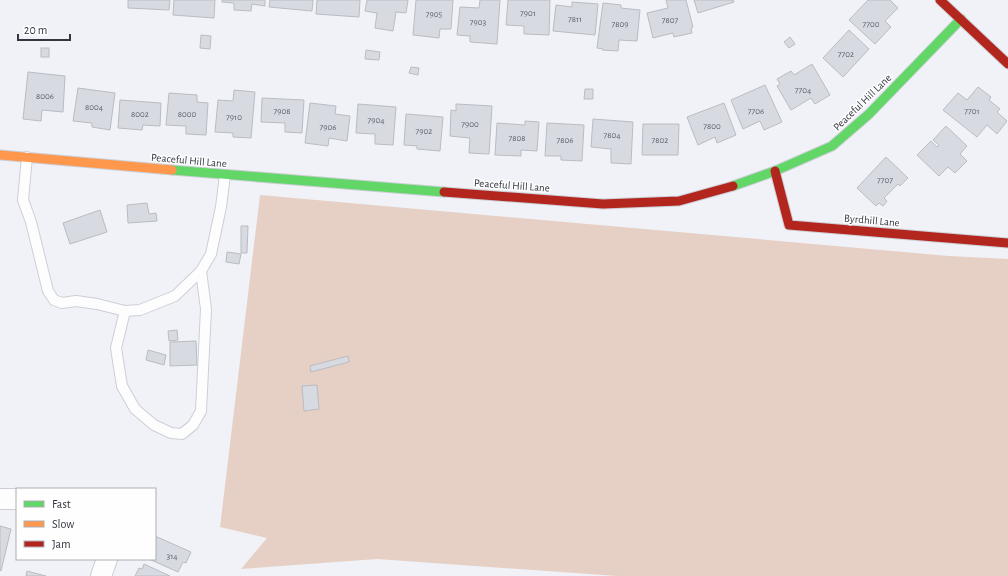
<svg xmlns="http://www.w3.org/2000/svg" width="1008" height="576" viewBox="0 0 1008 576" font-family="'Alegreya Sans',sans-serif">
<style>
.forest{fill:#e6d0c5}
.building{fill:#d8dae2;stroke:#babcc4}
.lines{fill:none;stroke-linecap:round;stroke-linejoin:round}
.lane-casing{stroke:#cdcfd7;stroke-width:12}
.street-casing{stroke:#cdcfd7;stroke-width:22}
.fast-casing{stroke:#cdcfd7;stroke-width:11}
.slow-casing{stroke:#cdcfd7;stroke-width:11}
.jam-casing{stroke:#cdcfd7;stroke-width:11}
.lane{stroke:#fdfdfe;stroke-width:10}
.street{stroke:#fdfdfe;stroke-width:20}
.fast{stroke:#63d668;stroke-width:9}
.slow{stroke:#ff974d;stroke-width:9}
.jam{stroke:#b3261e;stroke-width:9}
.labels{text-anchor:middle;stroke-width:3;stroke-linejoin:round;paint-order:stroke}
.number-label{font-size:9px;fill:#5c5f69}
.street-label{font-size:11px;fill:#333641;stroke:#fefefe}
</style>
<rect width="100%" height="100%" fill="#f0f2f8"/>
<!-- forest -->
<path class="forest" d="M260 195 949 256 1008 259V576H617L377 559 241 569 267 538 220 527Z"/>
<!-- building -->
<g class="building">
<path d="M128 0H170L169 10 128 8Z"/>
<path d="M174 0H215L214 18 173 15Z"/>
<path d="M222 0H265V6L252 4 251 11 234 10V3L222 2Z"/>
<path d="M270 0H313L312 11 269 7Z"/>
<path d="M317 0H360L359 17 316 14Z"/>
<path d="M367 0H408L406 13 396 12 393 31 375 28 377 13 365 11Z"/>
<path d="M416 0H453L451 29H440L439 38 413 35Z"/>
<path d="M480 0H500L497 44 470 42V36L457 35 460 7 479 8Z"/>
<path d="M508 0H550L549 35 524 34V26L506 25Z"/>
<path d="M666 0H686L693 27 691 28 692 33 674 37 673 33 653 38 647 13 668 8Z"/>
<path d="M694 0H733L734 2 698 13Z"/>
<path d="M868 0H890L898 8 885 21 891 27 875 44 849 20Z"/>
<path d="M572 2 598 4 595 35 553 31 556 5 572 7Z"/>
<path d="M603 3 621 5V8L640 10 637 41 619 40 618 51 602 50 603 49 597 48Z"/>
<path d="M849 30 869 49 843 77 823 58Z"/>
<path d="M201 35 211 36 210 49 200 48Z"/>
<path d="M790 37 795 44 789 48 784 42Z"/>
<rect x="41" y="48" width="8" height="9"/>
<path d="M366 50 380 52 379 60 365 59Z"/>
<path d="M812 64 830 95 815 104 811 98 791 110 777 86 780 84 777 79 791 71 794 75Z"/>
<path d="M411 67 419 68 418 75 409 73Z"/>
<path d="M28 72 65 76 63 112 42 110 41 121 23 119Z"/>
<path d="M765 85 782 122 764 130 760 121 743 129 731 100Z"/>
<path d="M978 87 991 97 989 100 1000 109 997 112 1007 121 997 134 987 125 977 137 943 110 958 93 967 100Z"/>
<path d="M78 88 115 93 110 130 92 127V123L73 121Z"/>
<path d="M585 89H593V99H584Z"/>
<path d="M234 90 255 92 251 138 233 137V133L215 132 218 100 233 101Z"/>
<path d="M169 93 197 95V102L208 103 206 135 186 134V126L166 125Z"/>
<path d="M262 98 304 100 302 133 285 132V123L261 122Z"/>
<path d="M120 100 161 103 160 126 143 125 142 130 118 128Z"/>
<path d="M310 103 336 106 335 114 350 116 347 141 329 138 328 146 305 143Z"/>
<path d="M724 103 736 135 717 143 715 137 698 145 687 117Z"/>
<path d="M358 104 396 107 393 145 375 144V134L356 133Z"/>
<path d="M456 104 492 106 489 154 469 153 470 138 450 136 451 110 456 111Z"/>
<path d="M406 114 443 117 440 151 417 149V146L404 145Z"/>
<path d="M593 119 633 122 631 164 611 163V149L591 147Z"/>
<path d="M525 121 539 122 537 151 521 150V156L495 155 497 123 525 125Z"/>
<path d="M547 123 584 125 582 161 561 160V156H545Z"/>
<path d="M643 124H679L678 155H642Z"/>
<path d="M946 126 967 146 960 154 967 161 955 173 948 167 939 176 917 155 931 141 937 147 939 145 933 140Z"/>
<path d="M886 157 908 178 900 186 898 184 884 198 887 201 883 206 879 203 876 206 857 188Z"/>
<path d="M147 203 149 214 156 213 157 221 128 223 127 205Z"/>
<path d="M100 210 107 232 70 244 63 223Z"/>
<path d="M241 226H248L247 253H241Z"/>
<path d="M227 252 241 254 239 264 226 262Z"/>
<path d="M177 330 178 340 169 341 168 331Z"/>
<path d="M196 341 197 365 170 366V342Z"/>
<path d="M148 350 166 355 164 365 146 360Z"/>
<path d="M348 356 349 362 311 372 310 366Z"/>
<path d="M317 385 319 409 304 411 302 386Z"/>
<path d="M0 526 11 529 1 571 0 570Z"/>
<path d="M155 536 191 552 186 563 183 562 178 572 149 559H155Z"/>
<path d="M144 564 170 576H135L139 568 142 569Z"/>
<path d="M27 571 46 576H26Z"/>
</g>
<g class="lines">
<!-- lane casing -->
<g class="lane-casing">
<g id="lane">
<path d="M27 157 23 200 31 222 48 291 54 300 62 303 76 301 97 304 125 311 140 310 175 296 201 271 211 254 221 207 225 175"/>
<path d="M125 311 116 348 122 386 135 409 154 425 171 433 182 434 193 425 201 411 206 309 201 271"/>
</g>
</g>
<!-- street casing -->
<g class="street-casing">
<g id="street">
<path d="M0 499H17"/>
<path d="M101 576 107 559"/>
</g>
</g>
<!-- fast casing -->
<g class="fast-casing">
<g id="fast">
<path d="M172 170 444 192"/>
<path d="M733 186 775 171 832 146 869 114 961 19"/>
</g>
</g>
<!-- slow casing -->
<g class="slow-casing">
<path id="slow" d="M0 155 172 170"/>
</g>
<!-- jam casing -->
<g class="jam-casing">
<g id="jam">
<path d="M940 0 1008 64"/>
<path d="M775 171 789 225 1008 243"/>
<path d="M444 192 603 204 679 201 733 186"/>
</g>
</g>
<!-- lane -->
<use href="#lane" class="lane"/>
<!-- street -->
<use href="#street" class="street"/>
<!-- fast -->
<use href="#fast" class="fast"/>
<!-- slow -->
<use href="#slow" class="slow"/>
<!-- jam -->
<use href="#jam" class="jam"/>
</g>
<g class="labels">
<!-- number labels -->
<g class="number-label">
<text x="528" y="16">7901</text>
<text x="434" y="17">7905</text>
<text x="575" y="22">7811</text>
<text x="670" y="23">7807</text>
<text x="478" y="25">7903</text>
<text x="620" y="27">7809</text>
<text x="871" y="27">7700</text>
<text x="846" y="57">7702</text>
<text x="803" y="93">7704</text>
<text x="45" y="99">8006</text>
<text x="94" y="110">8004</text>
<text x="282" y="114">7908</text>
<text x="756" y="114">7706</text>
<text x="972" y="114">7701</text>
<text x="140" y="117">8002</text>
<text x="187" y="117">8000</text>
<text x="234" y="120">7910</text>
<text x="376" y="123">7904</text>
<text x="470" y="127">7900</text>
<text x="712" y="129">7800</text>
<text x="328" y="130">7906</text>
<text x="424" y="134">7902</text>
<text x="612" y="138">7804</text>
<text x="517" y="141">7808</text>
<text x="565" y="143">7806</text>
<text x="660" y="143">7802</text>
<text x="885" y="183">7707</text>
<text x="172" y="559">314</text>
</g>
<!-- street labels -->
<g class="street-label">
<text transform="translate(862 102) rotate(-44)" y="4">Peaceful Hill Lane</text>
<text transform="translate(189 160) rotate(5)" y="4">Peaceful Hill Lane</text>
<text transform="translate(512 185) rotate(4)" y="4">Peaceful Hill Lane</text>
<text transform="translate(872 220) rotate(5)" y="4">Byrdhill Lane</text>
</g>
</g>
<!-- legend -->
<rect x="16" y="488" width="140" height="72" fill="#fefefe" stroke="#adaeb2"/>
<rect x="24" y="501" width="20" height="6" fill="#63d668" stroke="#adaeb2"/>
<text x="52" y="508" font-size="12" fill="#333641">Fast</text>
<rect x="24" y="521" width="20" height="6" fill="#ff974d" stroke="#adaeb2"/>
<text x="52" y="528" font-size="12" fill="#333641">Slow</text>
<rect x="24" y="541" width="20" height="6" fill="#b3261e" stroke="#adaeb2"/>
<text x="52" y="548" font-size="12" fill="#333641">Jam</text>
<!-- scale -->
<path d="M18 34v6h52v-6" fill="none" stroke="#333641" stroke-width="2"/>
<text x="24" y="34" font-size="12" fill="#333641" stroke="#fefefe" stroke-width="3" paint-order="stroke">20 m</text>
</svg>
